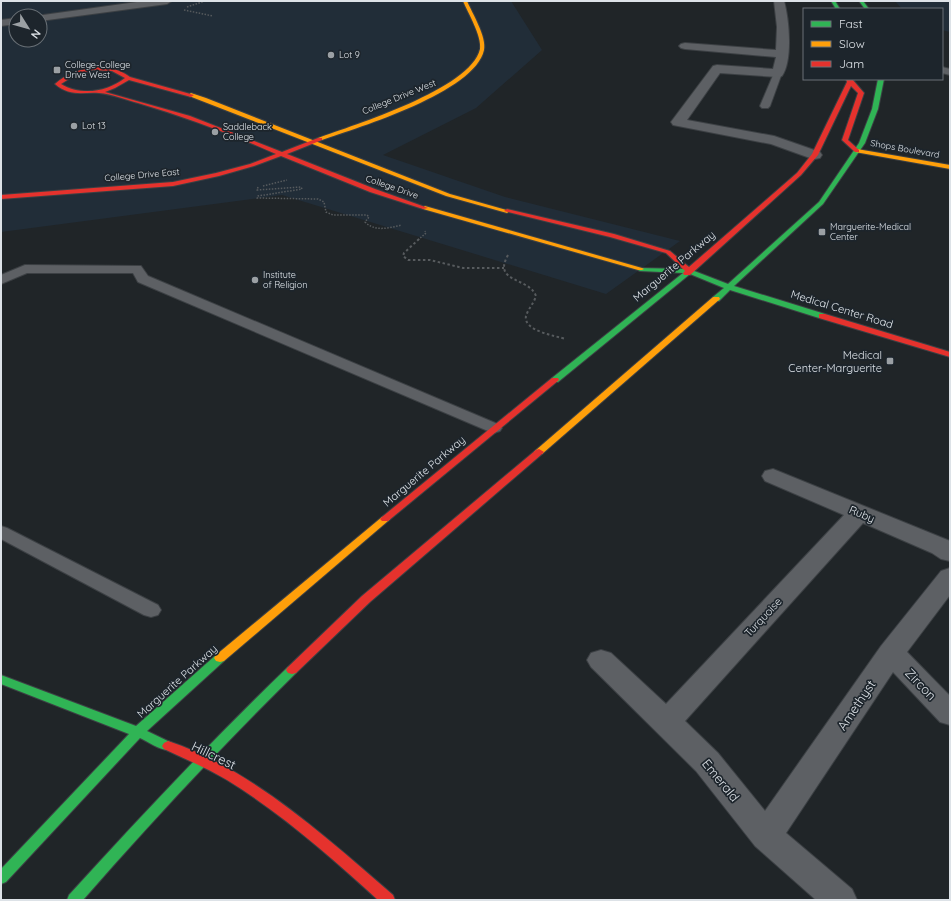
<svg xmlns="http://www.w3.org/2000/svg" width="951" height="901" viewBox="0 0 951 901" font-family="Quicksand,sans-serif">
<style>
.built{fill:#212d38;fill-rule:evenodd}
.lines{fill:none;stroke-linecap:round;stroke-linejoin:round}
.lane-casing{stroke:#3c4044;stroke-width:2}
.street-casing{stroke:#3c4044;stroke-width:2}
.fast-casing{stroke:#3c4044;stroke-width:2}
.slow-casing{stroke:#3c4044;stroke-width:2}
.jam-casing{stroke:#3c4044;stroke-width:2}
.path-far1{stroke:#575b5e;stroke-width:1.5;stroke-dasharray:1.5 1.5;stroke-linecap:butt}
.path{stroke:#575b5e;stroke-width:2;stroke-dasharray:2.5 2.5;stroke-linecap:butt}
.lane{fill:#5d6064;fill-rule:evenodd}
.street{fill:#5d6064;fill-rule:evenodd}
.fast{fill:#30b455;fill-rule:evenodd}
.slow{fill:#ff9f0a;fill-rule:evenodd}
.jam{fill:#e5322d;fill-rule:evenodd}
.poi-dot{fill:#9ba0a4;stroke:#1d252c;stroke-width:1.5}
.labels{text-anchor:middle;stroke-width:3.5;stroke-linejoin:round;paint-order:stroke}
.far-poi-label{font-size:9px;fill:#dde2e7;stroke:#1d252c;text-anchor:start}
.far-street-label{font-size:9px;fill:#dde2e7;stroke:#1d252c}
.street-label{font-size:11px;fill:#dde2e7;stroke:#1d252c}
.poi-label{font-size:11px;fill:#dde2e7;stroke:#1d252c;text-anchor:end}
.near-street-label{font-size:13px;fill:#dde2e7;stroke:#1d252c}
</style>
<rect width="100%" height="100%" fill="#202528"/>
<!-- built -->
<g class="built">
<path d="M1 1H511L542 50 476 108 383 155 505 197 680 241 606 294 282 195 1 232ZM16 16H40V40H16Z"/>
<path d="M895 1H950V32L942 30V9H902Z"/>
</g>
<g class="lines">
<!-- lane casing -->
<g class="lane-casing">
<g id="lane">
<path d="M942 67 950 69V75L942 73Z"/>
<path d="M778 70 782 73 770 106 768 108H762L760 106 774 73Z"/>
<path d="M25 265 141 266 148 276 500 425 502 428 500 431 494 433 488 431 138 282 133 273H27L1 284V275Z"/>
<path d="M1 526 7 528 158 605 161 610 158 615 151 617 144 615 1 539Z"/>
</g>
</g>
<!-- street casing -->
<g class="street-casing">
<g id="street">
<path d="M144 1H172L167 4 40 21V16H36Z"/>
<path d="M774 1H784C789 19 793 60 782 76L778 77 720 73 687 120 774 136 820 152 822 155 820 158 815 159 810 158 771 144 678 126 673 125 671 122 713 66 717 65 773 69 776 57 685 49 681 48 679 46 681 44 685 43 776 50 777 27Z"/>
<path d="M16 18V24L1 26V20Z"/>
<path d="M773 469 950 541V561L941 559 932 553 863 523 685 721 718 753 765 811 881 646 941 571 950 568V595L907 652 950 696V725L940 722 893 672 786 833 852 889 857 900H816L755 846 696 771 591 667 587 660 591 653 601 650 611 653 666 704 844 515 765 481 762 476 765 471Z"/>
</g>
</g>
<!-- fast casing -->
<g class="fast-casing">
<g id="fast">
<path d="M831 1H835L840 9H836Z"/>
<path d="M859 1H863L869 9H865Z"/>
<path d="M878 79H884L878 109 865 143 823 204 734 286 825 314V318H819L730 290 719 301H713V297L724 288 690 274 558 382H552L551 380 552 378 683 273 640 271 638 270V268L689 269 728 284 819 202 859 143 872 109Z"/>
<path d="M220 654 224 655 226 658 224 661 147 731 172 743 174 746 172 749C163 753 149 742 140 738L6 882 1 884V869L129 734 1 684V675L136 726 216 655Z"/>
<path d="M292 666 296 667 298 670 296 673C222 746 151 822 83 900H67L69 895C140 817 212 740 288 667Z"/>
</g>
</g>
<!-- slow casing -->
<g class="slow-casing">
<g id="slow">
<path d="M463 1H467C472 13 487 37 484 50 475 92 360 127 322 140H318V138C354 125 471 89 480 49 482 36 468 13 463 1Z"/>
<path d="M191 93 206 98 450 194 510 211 507 213 446 196 189 96 188 95Z"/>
<path d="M857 149 950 165V169L855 152V150Z"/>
<path d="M425 206 642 268 644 269 642 270H638L423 209 422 208Z"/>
<path d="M713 297H719L720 299 542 454H536L534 452 536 450Z"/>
<path d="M385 516 388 517 390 519 388 521 224 661 220 662 216 661 214 658 216 655 382 517Z"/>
</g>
</g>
<!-- jam casing -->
<g class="jam-casing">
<g id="jam">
<path d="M93 67C107 67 118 68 130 77L194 95 191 97 129 80 115 88 105 92 190 116 282 152 318 138H322V140L287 154 375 189 428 208 423 209 370 192 281 156 254 166 219 176 173 186 1 199V195L173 182 216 173 250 164 276 154C231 134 185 117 138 103 126 100 112 94 99 93 82 92 70 97 55 84 66 74 79 70 93 67ZM93 70 112 71 125 78C107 92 81 96 61 84L75 75Z"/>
<path d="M846 79H852L864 93 848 140 859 150V152H855L842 140 858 93 851 86 818 155 801 175 690 275H684L683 273 685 271 666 253 610 237 504 211 507 209 614 234 670 251 689 267 797 173 812 154 847 82Z"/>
<path d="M819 314H825L950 352V357L819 318Z"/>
<path d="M552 378H558L559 380 388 521H382L380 519 382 517Z"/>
<path d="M539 449 544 452 542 454 370 602 296 673 292 674 288 673 286 670 288 667 362 596 536 450Z"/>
<path d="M168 741C252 769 327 838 393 895L395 900H378C331 857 282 814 227 780 207 768 185 759 164 749L162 746 164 743Z"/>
</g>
</g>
<!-- path-far1 -->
<g class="path-far1">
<path d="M187 7 205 1"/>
<path d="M184 10 213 16"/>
<path d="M263 186 287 180"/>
<path d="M258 187 257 190 301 187 302 189 258 196 257 198 318 199 324 202 326 212 333 215H367L369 217 365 222C375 232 389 228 402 225"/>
<path d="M418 240 426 233 425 231"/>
</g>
<!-- path -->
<g class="path">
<path d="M419 239 404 253 403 256 408 260H430L463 268H504"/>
<path d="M508 255C492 283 529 277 536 296 534 303 528 309 526 316 523 331 556 336 566 339"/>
</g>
<!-- lane -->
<use href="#lane" class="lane"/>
<!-- street -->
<use href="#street" class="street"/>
<!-- fast -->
<use href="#fast" class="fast"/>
<!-- slow -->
<use href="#slow" class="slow"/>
<!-- jam -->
<use href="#jam" class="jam"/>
</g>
<!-- markers -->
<g class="poi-dot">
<circle cx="331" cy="55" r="4"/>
<rect x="53" y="66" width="8" height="8" rx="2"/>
<circle cx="74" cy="126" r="4"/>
<circle cx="215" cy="132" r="4"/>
<rect x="818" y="228" width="8" height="8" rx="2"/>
<circle cx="255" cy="280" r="4"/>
<rect x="886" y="357" width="8" height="8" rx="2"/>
</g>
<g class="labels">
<!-- far-poi labels -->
<g class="far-poi-label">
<text x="339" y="58">Lot 9</text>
<text x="65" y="68">College-College<tspan x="65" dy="10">Drive West</tspan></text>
<text x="82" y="129">Lot 13</text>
<text x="223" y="130">Saddleback<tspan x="223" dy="10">College</tspan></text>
<text x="830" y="230">Marguerite-Medical<tspan x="830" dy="10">Center</tspan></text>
<text x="263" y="278">Institute<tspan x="263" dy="10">of Religion</tspan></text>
</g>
<!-- far-street labels -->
<g class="far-street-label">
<text transform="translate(399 97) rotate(-22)" y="3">College Drive West</text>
<text transform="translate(905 149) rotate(10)" y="3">Shops Boulevard</text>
<text transform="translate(142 175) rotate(-5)" y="3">College Drive East</text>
<text transform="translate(392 187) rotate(19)" y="3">College Drive</text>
</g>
<!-- street labels -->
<g class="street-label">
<text transform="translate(674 266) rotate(-40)" y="4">Marguerite Parkway</text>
<text transform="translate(842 309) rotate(17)" y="4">Medical Center Road</text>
<text transform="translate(424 471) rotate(-40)" y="4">Marguerite Parkway</text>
<text transform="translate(862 514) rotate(23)" y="4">Ruby</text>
<text transform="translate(763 617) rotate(-47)" y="4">Turquoise</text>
<text transform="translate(177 681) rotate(-42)" y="4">Marguerite Parkway</text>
</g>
<!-- poi labels -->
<g class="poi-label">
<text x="882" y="359">Medical<tspan x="882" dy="13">Center-Marguerite</tspan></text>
</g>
<!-- near-street labels -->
<g class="near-street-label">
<text transform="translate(921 684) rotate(46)" y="5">Zircon</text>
<text transform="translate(856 705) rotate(-56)" y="5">Amethyst</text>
<text transform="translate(214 755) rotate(26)" y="5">Hillcrest</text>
<text transform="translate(721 780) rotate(51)" y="5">Emerald</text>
</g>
</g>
<!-- border -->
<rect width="951" height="901" fill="none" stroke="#dde2e7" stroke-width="4"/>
<!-- legend -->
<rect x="803" y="8" width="140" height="72" fill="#1d252c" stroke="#6a7177"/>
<rect x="811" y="21" width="20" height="6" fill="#30b455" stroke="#6a7177"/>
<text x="839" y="28" font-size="12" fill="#dde2e7">Fast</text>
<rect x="811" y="41" width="20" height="6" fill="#ff9f0a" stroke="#6a7177"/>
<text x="839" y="48" font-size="12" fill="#dde2e7">Slow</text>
<rect x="811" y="61" width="20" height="6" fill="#e5322d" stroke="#6a7177"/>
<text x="839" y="68" font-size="12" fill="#dde2e7">Jam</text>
<!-- north arrow -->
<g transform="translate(28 28) rotate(127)"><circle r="19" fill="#1d252c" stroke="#6a7177"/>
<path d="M0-3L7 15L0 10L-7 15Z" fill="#9ba0a4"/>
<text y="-6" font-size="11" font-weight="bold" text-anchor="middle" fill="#dde2e7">N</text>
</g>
</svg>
